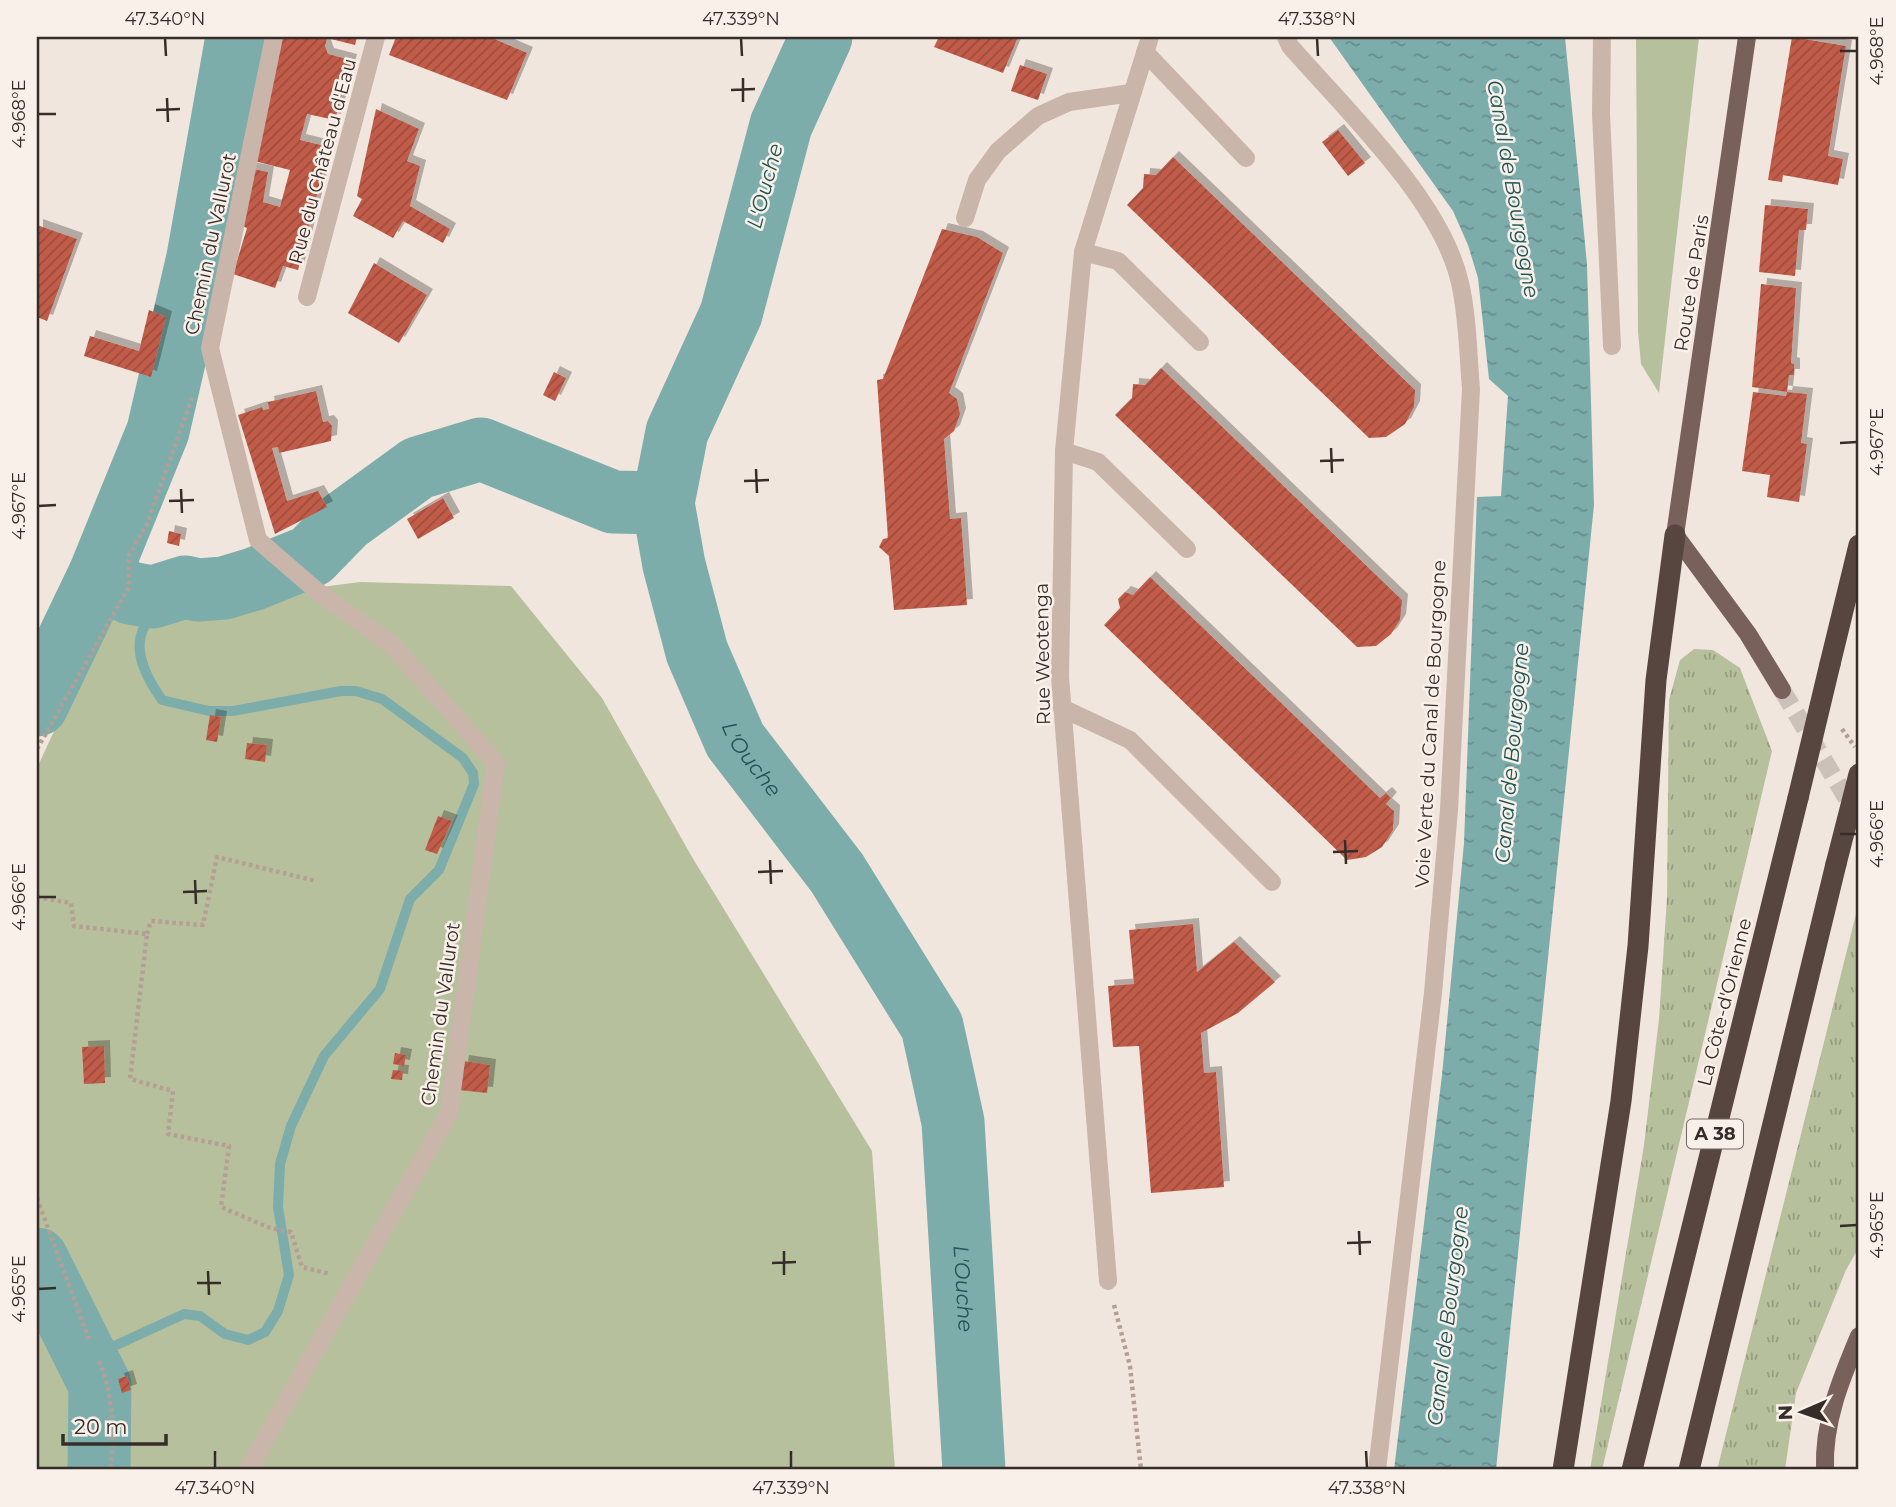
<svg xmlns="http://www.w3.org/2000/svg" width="1896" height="1507" viewBox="0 0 1896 1507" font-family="Montserrat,sans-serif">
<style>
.grass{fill:url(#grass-tufts)}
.garden{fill:#b7c09d}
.water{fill:url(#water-ripples)}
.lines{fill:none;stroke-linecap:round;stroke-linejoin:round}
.stream{stroke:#7dadab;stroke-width:10}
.river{stroke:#7dadab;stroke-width:63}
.building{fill:url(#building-hatch);filter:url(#shadow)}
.major-tunnel{stroke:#ccc1b9;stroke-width:18;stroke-dasharray:18 9;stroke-linecap:butt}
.path{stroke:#b59e93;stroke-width:4.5;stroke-dasharray:3.5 3.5;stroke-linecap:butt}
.minor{stroke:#c9b5a9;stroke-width:18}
.major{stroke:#78615a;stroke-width:18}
.highway{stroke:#574540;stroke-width:21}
.highway-bridge{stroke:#574540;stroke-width:21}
.ticks{fill:none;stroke:#362c29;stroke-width:2.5}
.labels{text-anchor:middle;stroke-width:5;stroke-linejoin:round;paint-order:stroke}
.shield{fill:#f9f0e9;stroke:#706763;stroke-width:2}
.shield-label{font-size:18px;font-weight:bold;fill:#362c29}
.street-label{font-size:19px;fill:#362c29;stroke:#f9f0e9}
.water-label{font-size:21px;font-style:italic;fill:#205655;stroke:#f9f0e9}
.neatline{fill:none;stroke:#362c29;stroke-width:2.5}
.ticks-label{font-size:18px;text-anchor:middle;fill:#362c29}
</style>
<defs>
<pattern id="grass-tufts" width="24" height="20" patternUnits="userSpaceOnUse" patternTransform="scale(1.75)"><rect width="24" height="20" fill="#b7c09d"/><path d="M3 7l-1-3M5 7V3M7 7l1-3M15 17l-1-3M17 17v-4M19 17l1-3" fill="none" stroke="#969c80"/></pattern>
<pattern id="water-ripples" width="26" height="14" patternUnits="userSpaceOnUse" patternTransform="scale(1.75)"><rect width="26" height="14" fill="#7dadab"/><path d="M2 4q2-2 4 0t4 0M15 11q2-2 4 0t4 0" fill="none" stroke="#678d8b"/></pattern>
<pattern id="building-hatch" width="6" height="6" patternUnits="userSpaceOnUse" patternTransform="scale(1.75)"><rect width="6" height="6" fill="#c15c4a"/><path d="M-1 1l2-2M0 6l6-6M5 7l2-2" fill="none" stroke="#9e4c3e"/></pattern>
<filter id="shadow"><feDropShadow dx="6" dy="-6" stdDeviation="0" flood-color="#0004"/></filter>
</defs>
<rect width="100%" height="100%" fill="#f1e6dd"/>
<!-- grass -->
<g class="grass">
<path d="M1694 649 1713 650 1740 668 1772 751 1602 1470H1590L1644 1145 1659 1019 1667 897 1669 700 1680 660Z"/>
<path d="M1859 902V1247L1846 1270 1796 1393 1785 1470H1717Z"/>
</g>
<!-- garden -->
<g class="garden">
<path d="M1636 37H1699L1659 393 1641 364 1638 332Z"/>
<path d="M360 582 511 586 602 698 692 857 872 1151 895 1470H37V768L110 610 189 604Z"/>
</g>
<!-- water -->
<path class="water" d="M1329 37H1565L1587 264 1594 505 1496 1470H1394L1442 1075 1464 843 1477 497 1501 496 1508 396 1489 379 1478 278 1468 245 1453 211Z"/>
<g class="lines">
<!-- stream -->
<path class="stream" d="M88 1358 184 1314 200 1316 225 1334 248 1340 265 1332 278 1311 289 1275 278 1207 280 1164 291 1126 324 1056 380 989 410 899 439 870 474 784 473 773 463 758 382 699 356 691H341L233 711H209L162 700C126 649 133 621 185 587"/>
<!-- river -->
<g class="river">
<path id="s1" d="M821 37 781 125 731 314 677 432 663 503 674 565 697 652 735 740 837 873 932 1026 953 1122 974 1470"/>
<path d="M99 576 130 593 153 597 185 587 198 590 224 588 254 579 311 556 345 521 418 468 481 449 613 502 663 503"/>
<path d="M37 705 99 576 158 431 198 257 237 37"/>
<path d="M37 1259 100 1385 99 1470"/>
</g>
</g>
<!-- building -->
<g class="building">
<path d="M278 37H357L355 45 327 38 325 46 328 54 351 60 335 120 307 114 300 140 329 147 298 270 283 266 275 288 233 274 247 228 236 223 248 168 268 172 263 202 280 207 290 170 250 160Z"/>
<path d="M396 37H490L527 53 507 100 389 55Z"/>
<path d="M939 37H1018L1003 73 934 47Z"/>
<path d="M1792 37 1846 46 1828 156 1843 159 1838 185 1783 175 1782 182 1768 180Z"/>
<path d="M1020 65 1047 74 1038 100 1011 91Z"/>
<path d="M376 109 419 129 407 161 420 166 410 206 450 229 443 243 403 221 393 238 353 216 362 199 357 196Z"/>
<path d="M1338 130 1365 163 1348 176 1322 142Z"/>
<path d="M1173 157 1415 390 1414 407 1405 424 1386 437 1369 438 1127 205 1143 188 1144 174 1156 175Z"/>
<path d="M1765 205 1808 209 1806 230H1799L1795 276 1759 272Z"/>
<path d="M37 225 77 239 47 321 37 317Z"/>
<path d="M942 229 977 237 1003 253 949 393 957 399 960 414 954 431 944 439 950 519 961 518 967 605 894 610 889 556 879 547 883 539 888 538 877 380 883 379Z"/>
<path d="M374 263 427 295 399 343 348 313Z"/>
<path d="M1761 284 1796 288 1791 363 1794 364V375H1789L1787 392 1752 387Z"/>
<path d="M149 310 166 317 151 377 84 356 90 336 139 351Z"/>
<path d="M1161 368 1402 600 1400 620 1391 634 1376 646 1357 647 1115 415 1132 398 1133 384 1145 385Z"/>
<path d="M554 372 566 378 555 401 543 395Z"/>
<path d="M316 391 323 422 328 421 332 426 331 441 279 453 278 447 272 448 287 501 318 491 327 507 275 534 238 415 262 407 263 410 269 409 268 402Z"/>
<path d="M1753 392 1786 396 1787 392 1807 394 1801 443 1807 444 1799 502 1767 497 1770 475 1742 471Z"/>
<path d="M443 498 454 518 418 539 407 519Z"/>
<path d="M169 531 181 534 179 546 167 543Z"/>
<path d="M1150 577 1380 798 1386 793 1391 798 1386 804 1394 811 1393 830 1382 847 1366 857 1347 860 1104 625 1120 608 1118 599 1125 592 1133 595Z"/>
<path d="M210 715 221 717 217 742 206 740Z"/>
<path d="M247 743 267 745 265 762 245 759Z"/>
<path d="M438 816 452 821 437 854 425 850Z"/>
<path d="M1193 924 1197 972 1234 942 1275 982 1238 1013 1201 1033 1204 1073 1216 1072 1224 1187 1151 1193 1139 1046 1113 1047 1108 986 1134 984 1129 930Z"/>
<path d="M104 1046 105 1083 84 1084 82 1047Z"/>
<path d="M395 1053 406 1055 404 1066 393 1064Z"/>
<path d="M463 1061 490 1065 487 1093 459 1090Z"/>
<path d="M393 1070 403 1071 402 1080 391 1079Z"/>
<path d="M127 1376 131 1390 122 1393 118 1379Z"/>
</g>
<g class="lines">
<!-- major-tunnel -->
<path class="major-tunnel" d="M1782 690 1859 819"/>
<!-- path -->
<g class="path">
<path d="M1842 729 1855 747"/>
<path d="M37 749 129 587V555L147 524 193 395"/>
<path d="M37 897 71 903 74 926 147 934 130 1079 173 1091 168 1134 229 1146 221 1207 270 1228 291 1232 302 1267 330 1274"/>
<path d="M147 934 151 921 203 925 217 857 316 881"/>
<path d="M37 1198 90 1342"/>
<path d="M1114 1305 1130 1366 1141 1470"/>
<path d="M99 1361C113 1392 115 1436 110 1470"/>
</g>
<!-- minor -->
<g class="minor">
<path d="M1286 37 1290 46C1346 110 1442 201 1460 283 1468 318 1468 354 1471 389L1449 810 1433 993 1377 1470"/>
<path d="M1602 37 1601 114 1612 346"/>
<path d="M1145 52 1246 158"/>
<path d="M965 218 977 180 998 151 1038 116 1069 102 1131 93"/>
<path d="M1083 252 1118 261 1200 342"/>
<path d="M307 297 376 37"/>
<path d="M1064 451 1098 462 1187 549"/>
<path d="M1062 708 1130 740 1272 882"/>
<path d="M1108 1281 1060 677 1064 451 1083 252 1150 37"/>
<path d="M248 1470 449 1113 496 763 392 645 317 591 258 540 210 348 274 37"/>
</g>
<!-- major -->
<g class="major">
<path d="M1747 37 1675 535 1748 634 1782 690"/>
<path d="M1825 1470C1823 1422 1841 1379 1859 1336"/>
</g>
<!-- highway -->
<g class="highway">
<path d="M1830 664 1859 545"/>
<path d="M1563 1470 1621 1101 1638 946 1656 680 1675 535"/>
<path d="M1632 1470 1798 798"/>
<path d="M1689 1470 1836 864"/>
</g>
<!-- highway-bridge -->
<g class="highway-bridge">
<path d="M1798 798 1830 664"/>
<path d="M1836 864 1859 774"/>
</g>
</g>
<!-- ticks -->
<path class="ticks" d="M165 38 166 56M741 38 742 56M1317 38 1318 56M1840 51H1857M743 78V102M731 90 755 89M167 98 168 122M156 110 180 109M38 114H56M1840 443 1857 442M1331 448 1332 473M1320 461 1344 460M756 469 757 493M744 481 769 480M181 489 182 513M169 501 194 500M38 506 56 505M1840 834H1857M1345 840 1346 864M1333 852 1358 851M770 860 771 884M758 872 783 871M195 880 196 904M183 892 207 891M38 897H56M1840 1226 1857 1225M1359 1231 1360 1255M1347 1243 1371 1242M784 1251V1275M772 1263 796 1262M208 1271 209 1295M197 1283H221M38 1289 56 1288M215 1451V1468M791 1451V1468M1366 1451 1367 1468"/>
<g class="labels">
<!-- shield labels -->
<rect class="shield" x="1687" y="1119.5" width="56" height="29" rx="5"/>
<g class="shield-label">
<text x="1715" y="1140">A 38</text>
</g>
<!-- street labels -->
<g class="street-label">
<text transform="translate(322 161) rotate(-75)" y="7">Rue du Château d'Eau</text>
<text transform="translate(210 244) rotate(-78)" y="7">Chemin du Vallurot</text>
<text transform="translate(1691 283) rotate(-81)" y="7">Route de Paris</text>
<text transform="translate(1042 654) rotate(-91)" y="7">Rue Weotenga</text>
<text transform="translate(1430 724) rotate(-87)" y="7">Voie Verte du Canal de Bourgogne</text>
<text transform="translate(1724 1002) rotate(-76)" y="7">La Côte-d'Orienne</text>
<text transform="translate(440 1014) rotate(-82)" y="7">Chemin du Vallurot</text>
</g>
<!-- water labels -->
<g class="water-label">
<text transform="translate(765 186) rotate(-75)" y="7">L'Ouche</text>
<text transform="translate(1513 189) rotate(80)" y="7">Canal de Bourgogne</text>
<text transform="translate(1512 753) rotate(-85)" y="7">Canal de Bourgogne</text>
<text dy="7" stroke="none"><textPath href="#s1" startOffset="768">L'Ouche</textPath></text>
<text dy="7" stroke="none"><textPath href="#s1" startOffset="1356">L'Ouche</textPath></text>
<text transform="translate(1448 1316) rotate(-83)" y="7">Canal de Bourgogne</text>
</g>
</g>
<!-- border -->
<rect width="1896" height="1507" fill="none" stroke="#f9f0e9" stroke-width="77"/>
<!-- north arrow -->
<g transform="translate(1802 1412) rotate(268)" stroke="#f9f0e9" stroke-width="5" paint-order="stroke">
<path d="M0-5L12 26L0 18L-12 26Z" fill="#362c29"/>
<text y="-10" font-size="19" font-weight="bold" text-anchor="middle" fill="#362c29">N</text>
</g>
<!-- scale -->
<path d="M63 1434v10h103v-10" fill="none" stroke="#362c29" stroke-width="3.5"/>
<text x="74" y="1434" font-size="21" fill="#362c29" stroke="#f9f0e9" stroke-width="5" paint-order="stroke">20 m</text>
<rect x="38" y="38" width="1819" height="1430" class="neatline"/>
<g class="ticks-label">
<text x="165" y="25">47.340°N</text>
<text x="741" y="25">47.339°N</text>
<text x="1317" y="25">47.338°N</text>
<text transform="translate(1877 51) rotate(-90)" y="6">4.968°E</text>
<text transform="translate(19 114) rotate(-90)" y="6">4.968°E</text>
<text transform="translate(1877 442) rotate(-90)" y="6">4.967°E</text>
<text transform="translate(19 506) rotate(-90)" y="6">4.967°E</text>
<text transform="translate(1877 834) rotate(-90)" y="6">4.966°E</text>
<text transform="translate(19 897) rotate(-90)" y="6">4.966°E</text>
<text transform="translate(1877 1225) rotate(-90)" y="6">4.965°E</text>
<text transform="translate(19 1289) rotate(-90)" y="6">4.965°E</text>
<text x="215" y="1494">47.340°N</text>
<text x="791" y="1494">47.339°N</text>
<text x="1367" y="1494">47.338°N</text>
</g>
</svg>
